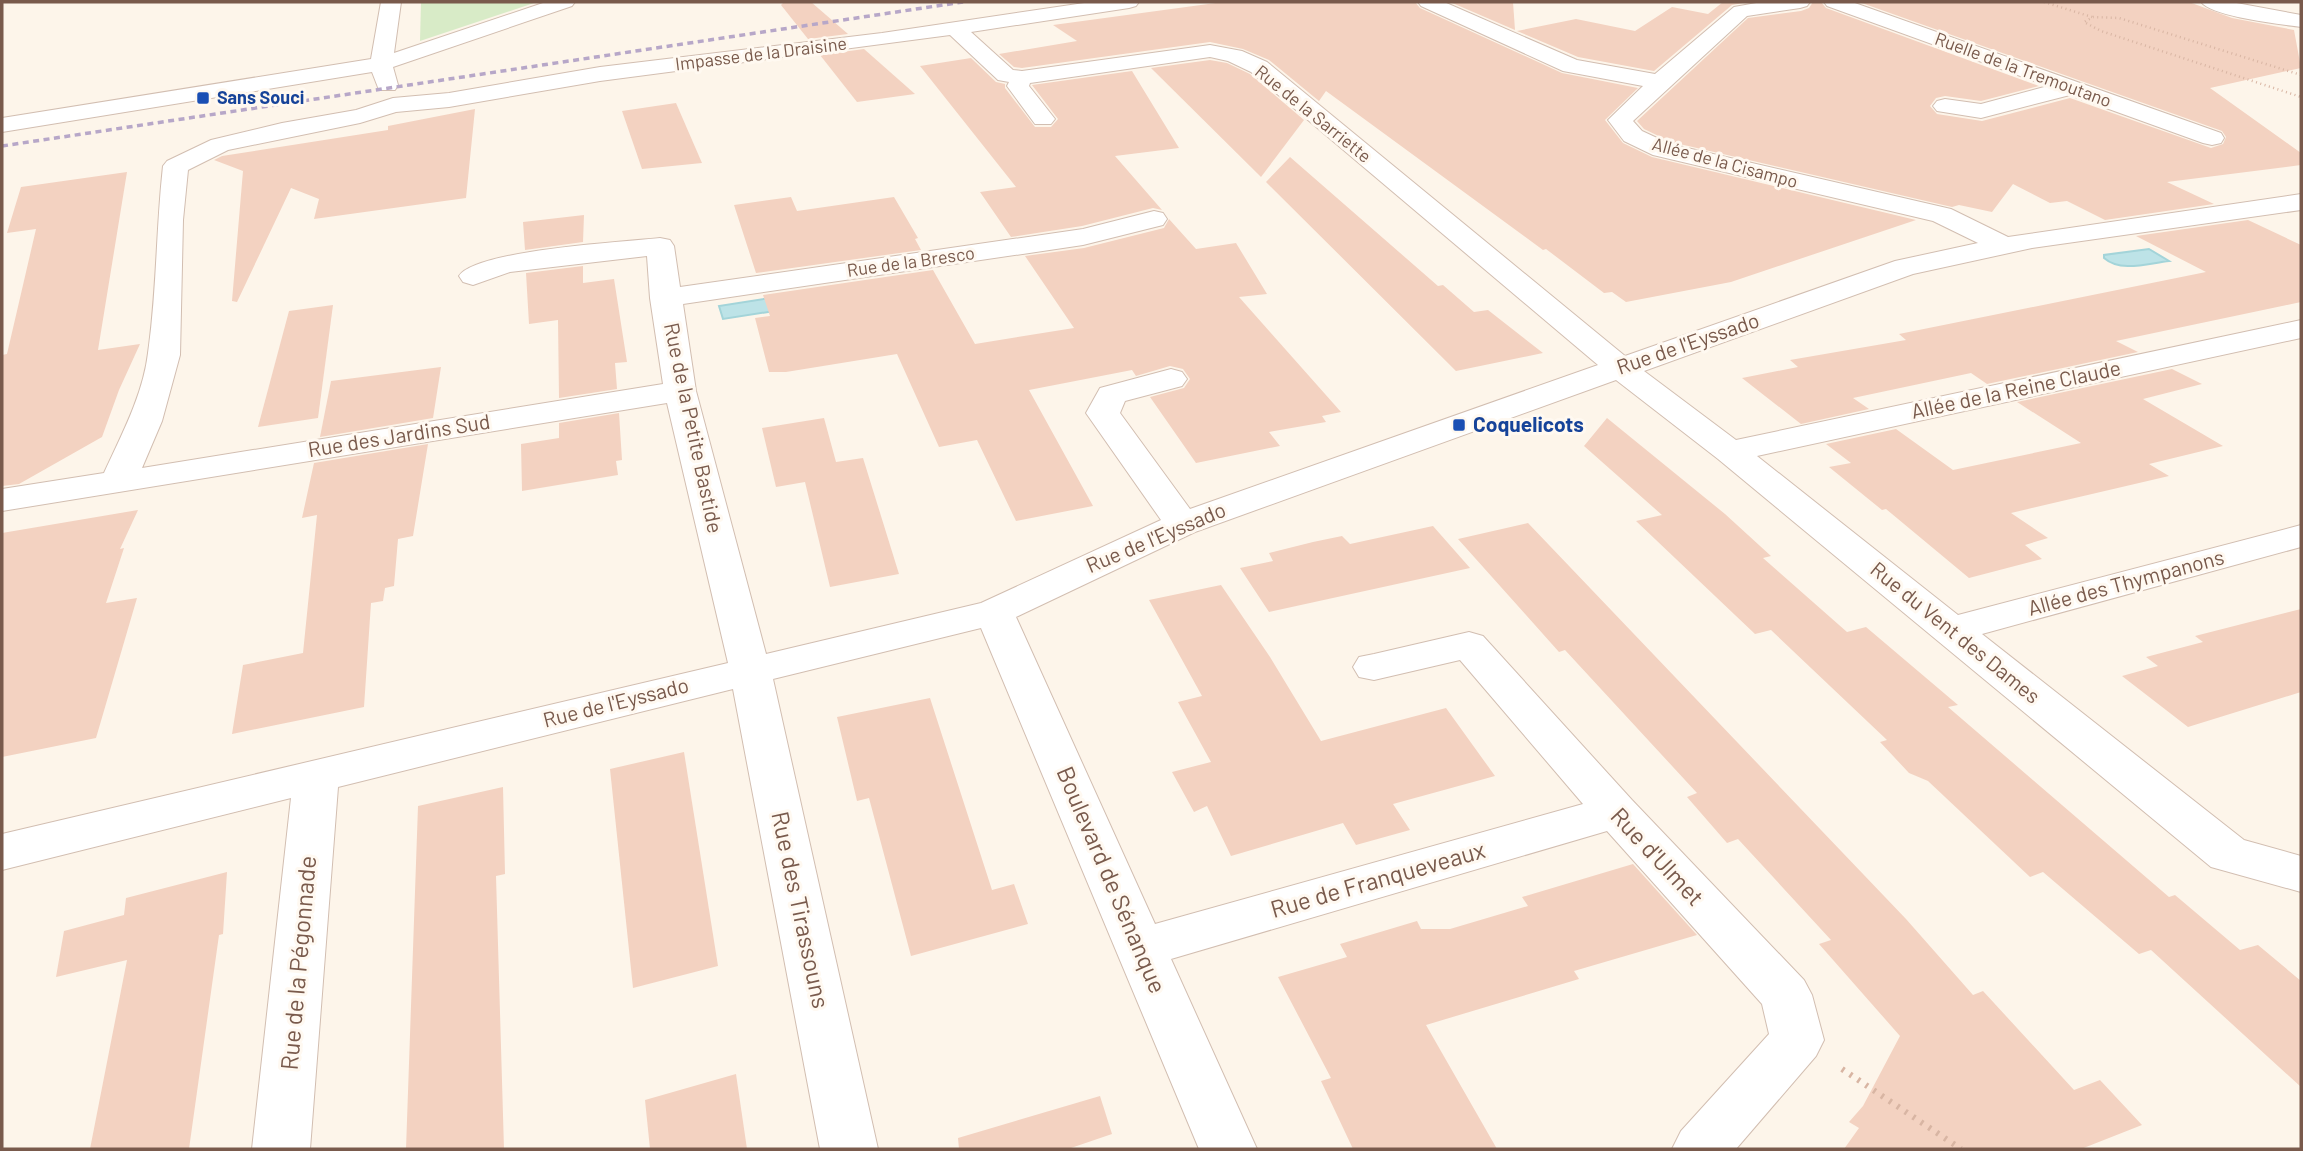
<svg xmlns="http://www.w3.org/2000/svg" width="2303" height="1151" viewBox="0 0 2303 1151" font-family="Barlow,sans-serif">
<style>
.green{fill:#d8ebc7}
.water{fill:#bde3e7;stroke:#a3d4d9;stroke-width:2}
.building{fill:#f3d2c1}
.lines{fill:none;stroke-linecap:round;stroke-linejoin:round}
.minor-casing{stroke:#d2beb1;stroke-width:2}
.path-far1{stroke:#d8b5a3;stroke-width:2.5;stroke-dasharray:1 3.5;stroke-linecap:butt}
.path{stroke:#d8b5a3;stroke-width:6;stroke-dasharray:2.5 7;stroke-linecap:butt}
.minor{fill:#fff;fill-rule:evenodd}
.rail{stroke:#b7a7c8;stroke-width:3.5;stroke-dasharray:6 4.5;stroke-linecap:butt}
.transit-dot{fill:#1a4fb4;stroke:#fff9f1;stroke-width:2.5}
.labels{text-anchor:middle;stroke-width:6;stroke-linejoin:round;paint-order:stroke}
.far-street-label{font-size:18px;fill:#795a4c;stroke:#fff9f1}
.far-transit-label{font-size:18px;font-weight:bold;fill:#164399;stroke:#fff9f1;text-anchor:start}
.street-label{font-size:21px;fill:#795a4c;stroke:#fff9f1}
.transit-label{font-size:21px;font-weight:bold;fill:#164399;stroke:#fff9f1;text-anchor:start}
.near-street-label{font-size:24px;fill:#795a4c;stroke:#fff9f1}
</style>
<rect width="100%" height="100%" fill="#fdf5ea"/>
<!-- green -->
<path class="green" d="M421 2H537L420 41Z"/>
<!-- water -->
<g class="water">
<path d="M2149 249 2169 261C2149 263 2121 273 2104 258V255Z"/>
<path d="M783 296 787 309 723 319 719 306Z"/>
</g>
<!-- building -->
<g class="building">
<path d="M784 2H811L848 34 808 39 781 5Z"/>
<path d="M1223 2H1415L1420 8 1562 73 1638 88 1605 120 1623 143 1652 157 1916 220 1731 282 1626 302 1612 292 1604 293 1546 249 1543 250 1326 91 1319 101 1269 60 1243 49 1210 42 1022 68 1014 67 999 54 1077 41 1053 25Z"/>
<path d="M1450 2H1513L1515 30Z"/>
<path d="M1723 2H1748L1732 5 1654 71 1578 57 1517 31 1576 19 1635 31 1672 7 1708 14Z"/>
<path d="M1813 2H1821L1826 8 2039 86 1981 101 1945 96 1936 98 1930 106 1937 114 1982 121 2070 98 2211 148 2223 144 2226 137 2222 131 1859 2H2189L2232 18 2294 30 2301 68 2210 88 2301 153V165L2167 182 2214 204 2105 220 2067 201 2050 203 2013 184 1992 212 1959 205 1952 207 1671 142 1644 129 1637 121 1748 18 1801 11 1809 8Z"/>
<path d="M864 49 915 94 857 102 820 55Z"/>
<path d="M971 58 996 82 1005 84V88L1035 127H1051L1058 119 1032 85 1132 71 1179 148 1115 156 1162 210 1153 208 1082 226 1011 237 980 192 1016 187 920 66Z"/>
<path d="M1210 60 1227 63 1250 74 1304 120 1261 177 1151 68Z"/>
<path d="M676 103 702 163 642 169 622 111Z"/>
<path d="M475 109 466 198 314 219 319 199 291 188 237 302 232 301 243 171 214 160 222 156 388 130V126Z"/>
<path d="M1290 157 1438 286 1443 285 1474 312 1488 310 1543 353 1456 371 1266 182Z"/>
<path d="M127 172 98 350 140 344 119 390 102 437 19 484 2 486V355L7 354 36 229 7 233 21 187Z"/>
<path d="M791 197 797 211 894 197 918 238 915 239 921 250 756 273 734 205Z"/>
<path d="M584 215 583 242 525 250 523 222Z"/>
<path d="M1169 219 1196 249 1236 243 1267 294 1239 297 1341 412 1322 416 1326 422 1269 432 1280 446 1196 463 1150 397 1184 388 1190 379 1183 369 1170 366 1136 376 1132 370 1029 390 1093 506 1016 521 977 440 939 447 897 354 786 372H769L755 318 770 316 763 295 933 270 975 344 1074 328 1025 256 1084 248 1164 228Z"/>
<path d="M2248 220 2301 245V302L2116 341 2138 352 1987 384 1971 373 1853 398 1869 409 1801 424 1742 378 1798 367 1790 360 1906 340 1899 334 2206 272 2136 236Z"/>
<path d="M583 266V283L614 279 627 362 615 363 617 389 559 398 558 320 529 324 526 273Z"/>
<path d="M333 305 318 418 258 427 289 311Z"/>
<path d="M441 367 433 418 320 437 331 381Z"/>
<path d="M2172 369 2202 384 2143 399 2223 446 2149 464 2169 476 2011 513 2048 538 2025 545 2042 559 1969 578 1886 509 1882 510 1829 467 1851 463 1826 444 1896 429 1953 470 2081 443 2017 402Z"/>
<path d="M619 413 622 460 616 461 618 475 522 491 521 444 559 438V423Z"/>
<path d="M824 418 836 462 863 458 899 574 830 587 805 482 776 487 762 428Z"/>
<path d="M1607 418 1725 514 1771 556 1763 558 1847 632 1866 627 1958 705 1948 707 2169 897 2175 895 2240 950 2258 945 2301 981V1087L2151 950 2139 954 2043 872 2030 877 1928 781 1909 773 1880 742 1887 740 1771 630 1755 634 1636 521 1662 515 1584 446Z"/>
<path d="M428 444 413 536 398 539 394 586 385 588 383 601 371 603 364 707 232 734 243 665 303 653 317 515 302 518 314 463Z"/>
<path d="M138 510 120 549 124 548 106 603 137 598 96 738 2 757V533Z"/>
<path d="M1528 523 1906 919 1973 995 1983 991 2074 1090 2100 1080 2142 1125 2081 1149H1844L1859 1128 1849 1122 1863 1106 1900 1036 1819 944 1831 940 1738 839 1727 843 1687 797 1697 793 1565 650 1559 652 1458 539Z"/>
<path d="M1433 526 1470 568 1269 612 1240 568 1273 561 1269 553 1313 542 1342 536 1350 544Z"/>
<path d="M1221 585 1270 657 1321 741 1446 708 1495 776 1393 804 1410 830 1356 845 1343 823 1231 856 1207 806 1194 812 1172 772 1211 762 1178 702 1202 696 1149 600Z"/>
<path d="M2301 609V692L2188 727 2122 676 2158 666 2146 657 2203 642 2195 636Z"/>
<path d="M930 698 992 890 1014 884 1028 924 911 956 869 798 857 801 837 717Z"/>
<path d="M684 752 718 966 633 988 610 769Z"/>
<path d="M503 787 505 874 496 876 504 1149H406L418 806Z"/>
<path d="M1633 864 1697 935 1574 971 1579 979 1426 1025 1497 1149H1353L1321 1081 1331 1078 1278 977 1347 957 1340 944 1417 921 1421 929H1450L1528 906 1522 897Z"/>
<path d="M227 872 223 934 219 935 189 1149H90L127 960 56 977 64 931 124 915 126 898Z"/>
<path d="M736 1074 747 1149H650L645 1100Z"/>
<path d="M1100 1096 1112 1134 1068 1149H959L958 1138Z"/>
</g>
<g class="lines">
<!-- minor casing -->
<g class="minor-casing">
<g id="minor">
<path d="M381 2H401L394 53 546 2H575L572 6 393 67 398 85 395 90H379L372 72 2 132V118L371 59Z"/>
<path d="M1091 2H1139L1136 6 1129 8 971 32 1013 70 1022 71 1210 45 1242 51 1267 62 1625 356 1895 261 1978 243 1933 221 1653 155 1624 141 1608 120 1643 86 1563 71 1421 6 1418 2H1444L1577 60 1655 74 1734 7 1762 2H1810L1807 6 1800 8 1747 16 1633 121 1642 131 1670 144 1951 209 2008 237 2301 194V210L2032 248 1913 274 1644 371 1736 440 2301 320V338L1757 456 1958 615 2301 525V547L1982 634 2244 840 2301 856V892L2211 867 1718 459 1616 380 1195 532 1016 617 1155 924 1583 804 1460 660 1374 680 1359 677 1353 667 1359 657 1374 654 1469 632 1483 636 1632 800 1804 980 1812 995 1824 1040 1816 1056 1736 1149H1672L1681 1131 1769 1034 1762 1004 1607 831 1171 959 1257 1149H1199L981 628 773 679 878 1149H820L733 689 338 787 310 1149H252L291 798 2 870V834L728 663 667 403 2 511V489L104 473C121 436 143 395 148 353 157 291 156 228 163 166L167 161 211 140 282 123 356 110 393 98 449 93 600 67 882 33ZM950 35 998 80 1009 82 1007 86 1035 124H1051L1055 119 1029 86 1030 83 1210 57 1228 61 1251 72 1598 365 1190 509 1120 413 1125 401 1182 386 1187 379 1182 372 1171 369 1100 388 1086 413 1161 520 981 603 766 654 696 391 683 304 1083 245 1163 225 1167 219 1163 213 1154 211 1083 229 680 287 674 246 670 240 660 238C624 242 476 250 459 276L463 282 473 285 510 272 647 256 650 298 663 384 142 468 162 421 180 355 183 220 188 170 228 150 360 123 396 112 449 107 600 81Z"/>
<path d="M1824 2H1852L2221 133 2224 138 2221 143 2212 145 2203 143 2070 95 1981 118 1937 111 1933 106 1937 101 1945 99 1981 104 2048 86 1827 6Z"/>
<path d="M2201 2H2231L2301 15V27C2280 24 2213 17 2201 2Z"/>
</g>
</g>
<!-- path-far1 -->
<g class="path-far1">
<path d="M2044 2 2092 17"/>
<path d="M2301 75 2119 18 2093 17 2084 22 2101 31 2301 97"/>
</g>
<!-- path -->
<path class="path" d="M1842 1069 1961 1149"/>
<!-- minor -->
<use href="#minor" class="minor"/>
<!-- rail -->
<path class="rail" d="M2 146 963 2"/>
</g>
<!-- markers -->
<g class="transit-dot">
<rect x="196" y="91" width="14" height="14" rx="3.5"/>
<rect x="1452" y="418" width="14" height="14" rx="3.5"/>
</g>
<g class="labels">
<!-- far-street labels -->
<g class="far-street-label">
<text transform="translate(761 54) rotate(-7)" y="6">Impasse de la Draisine</text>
<text transform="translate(2023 70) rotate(20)" y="6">Ruelle de la Tremoutano</text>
<text transform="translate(1313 114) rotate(39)" y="6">Rue de la Sarriette</text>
<text transform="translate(1725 163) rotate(15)" y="6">Allée de la Cisampo</text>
<text transform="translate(911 262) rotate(-8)" y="6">Rue de la Bresco</text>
</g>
<!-- far-transit labels -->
<g class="far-transit-label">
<text x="217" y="104">Sans Souci</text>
</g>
<!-- street labels -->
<g class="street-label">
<text transform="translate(1688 344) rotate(-19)" y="7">Rue de l'Eyssado</text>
<text transform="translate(2016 390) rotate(-12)" y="7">Allée de la Reine Claude</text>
<text transform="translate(693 428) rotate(78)" y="7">Rue de la Petite Bastide</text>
<text transform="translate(399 436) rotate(-9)" y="7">Rue des Jardins Sud</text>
<text transform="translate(1156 538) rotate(-23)" y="7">Rue de l'Eyssado</text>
<text transform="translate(2126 583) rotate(-15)" y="7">Allée des Thympanons</text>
<text transform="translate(1955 633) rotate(39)" y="7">Rue du Vent des Dames</text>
<text transform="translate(616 703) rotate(-14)" y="7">Rue de l'Eyssado</text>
</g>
<!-- transit labels -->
<g class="transit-label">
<text x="1473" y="432">Coquelicots</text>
</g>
<!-- near-street labels -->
<g class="near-street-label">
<text transform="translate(1657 857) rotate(47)" y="8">Rue d'Ulmet</text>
<text transform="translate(1111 880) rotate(67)" y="8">Boulevard de Sénanque</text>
<text transform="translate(1378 880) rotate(-16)" y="8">Rue de Franqueveaux</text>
<text transform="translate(800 910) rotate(78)" y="8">Rue des Tirassouns</text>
<text transform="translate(299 963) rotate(-85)" y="8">Rue de la Pégonnade</text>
</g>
</g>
<!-- border -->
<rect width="2303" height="1151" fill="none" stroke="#795a4c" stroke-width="7"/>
</svg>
